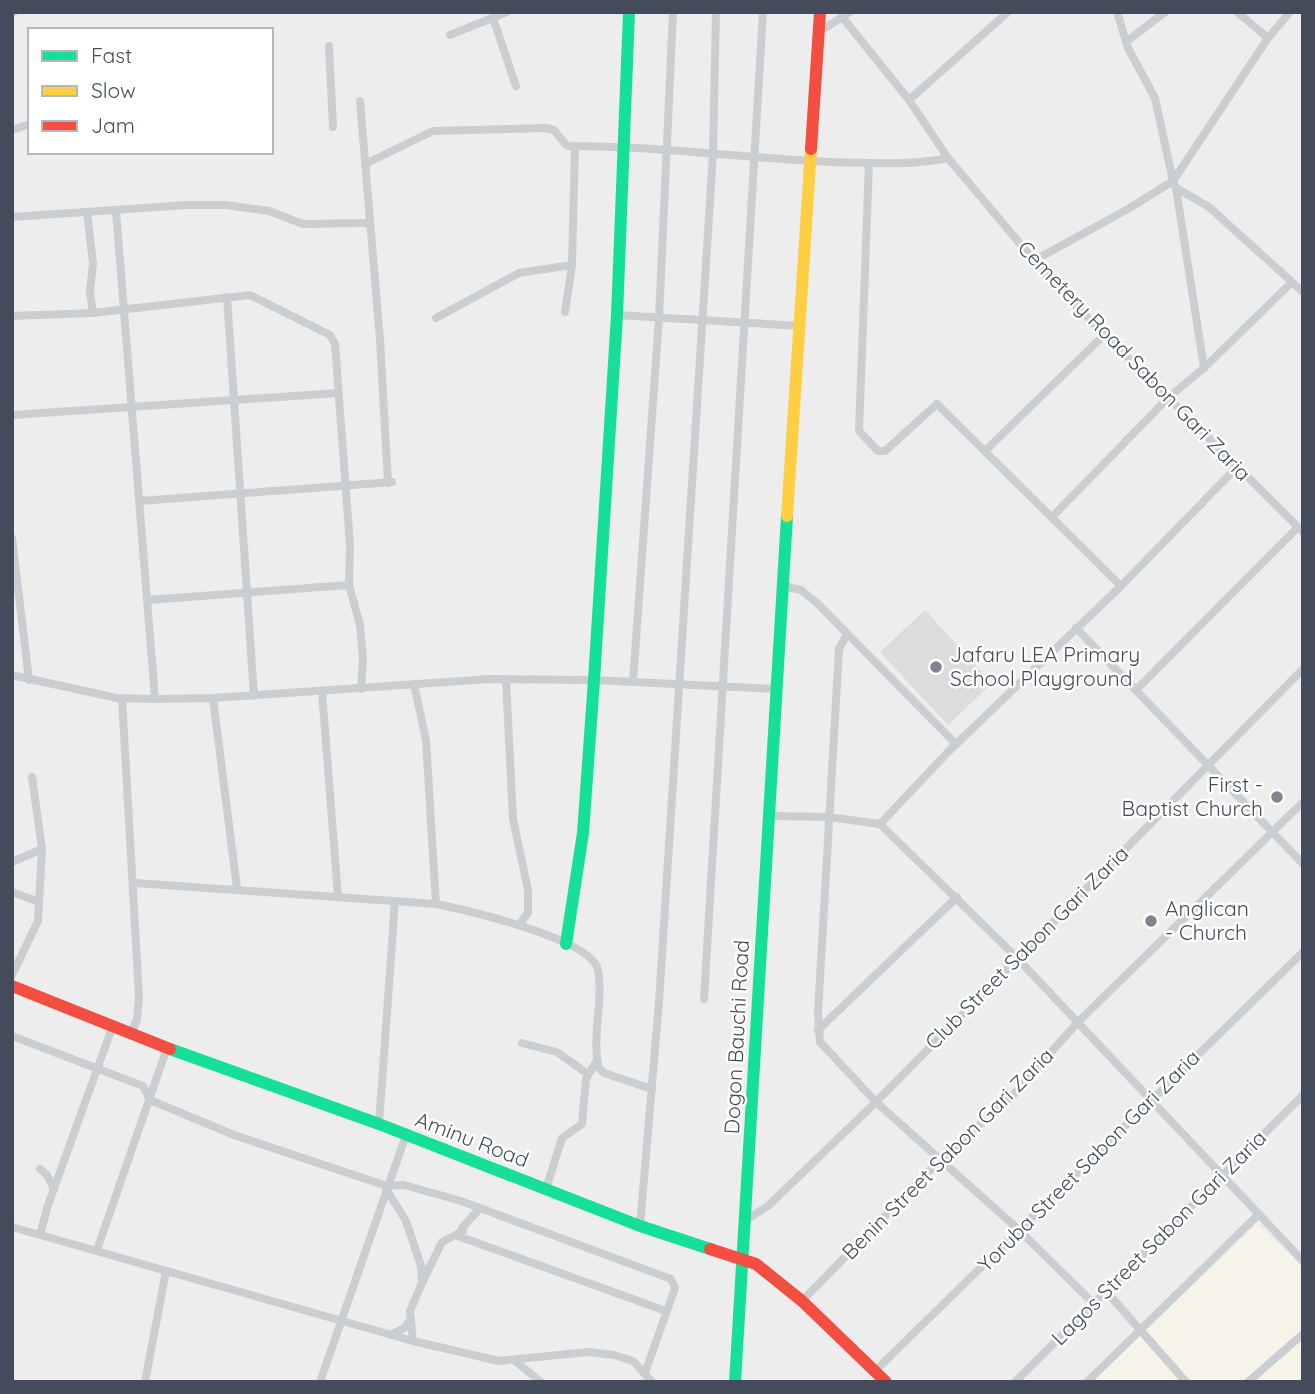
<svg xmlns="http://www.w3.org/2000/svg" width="1315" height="1394" viewBox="0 0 1315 1394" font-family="Quicksand,sans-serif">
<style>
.commercial{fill:#f6f4e8}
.education{fill:#dddcdd}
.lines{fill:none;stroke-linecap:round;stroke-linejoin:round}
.street{stroke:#cbced1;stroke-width:8}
.fast{stroke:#16e098;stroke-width:12}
.slow{stroke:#ffcf43;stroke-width:12}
.jam{stroke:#f24e42;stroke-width:12}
.poi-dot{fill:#80848e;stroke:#fff;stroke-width:2.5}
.labels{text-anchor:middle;stroke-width:5;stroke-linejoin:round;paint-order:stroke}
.street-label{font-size:21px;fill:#444c5b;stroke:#fff}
.poi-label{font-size:21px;fill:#444c5b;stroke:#fff;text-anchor:start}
</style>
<rect width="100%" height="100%" fill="#eeeded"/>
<!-- commercial -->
<path class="commercial" d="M1257 1224 1303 1267V1382H1092Z"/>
<!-- education -->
<path class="education" d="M925 610 992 683 948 725 880 652Z"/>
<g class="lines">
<!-- street -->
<g class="street">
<path d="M1237 12 1268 38"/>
<path d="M12 13 14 12"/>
<path d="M493 18 516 86"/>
<path d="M843 18 909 100 948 158 1054 284 1303 532"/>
<path d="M819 32 850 12"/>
<path d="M450 35 507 12"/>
<path d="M1126 42 1165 12"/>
<path d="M329 46 333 127"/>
<path d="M909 100 1008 12"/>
<path d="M360 101 380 340 388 483"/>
<path d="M12 130 30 124"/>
<path d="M869 163 859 431 878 451H885L937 404 1121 586"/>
<path d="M365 164 433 131 546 128 554 130 566 145 570 146C658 146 744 158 831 162 870 163 909 166 948 158"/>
<path d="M1176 188 1209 207 1303 292"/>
<path d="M116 211 155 699"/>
<path d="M87 212 93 263 90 292 93 313"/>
<path d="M12 217 187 205H226L269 211 303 224 370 223"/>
<path d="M1035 260 1128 209 1173 181 1155 98 1128 48 1117 12"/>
<path d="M227 297 254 696"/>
<path d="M565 312 572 265"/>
<path d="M617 315 801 326"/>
<path d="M12 316 93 313 250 295 330 335 335 344 350 545 349 585 360 625 363 660 361 689"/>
<path d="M436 318 519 273 572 265 575 146"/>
<path d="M1204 368 1176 188 1173 181 1268 38 1290 12"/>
<path d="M12 415 338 393"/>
<path d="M985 451 1104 335"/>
<path d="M140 501 392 482"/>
<path d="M1052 517 1169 397 1204 368 1291 283"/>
<path d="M12 538 29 680"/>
<path d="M784 586 801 590 818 604 956 744"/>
<path d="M148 600 349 585"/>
<path d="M1076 628 1303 864"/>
<path d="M847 634 839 649 818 1013 820 1042 876 1102 1019 1230 1094 1304"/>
<path d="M12 675 117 698 155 699 213 698 490 679 594 680 776 689"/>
<path d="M506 679 513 819 528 890V913L519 925"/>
<path d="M633 682 659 318 673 12"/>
<path d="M414 684 426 740 436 904"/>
<path d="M1137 689 1298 527"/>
<path d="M322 692 338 896"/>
<path d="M122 698 139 997 137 1019 131 1035"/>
<path d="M213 698 237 888"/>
<path d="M768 816 828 817 880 824 1016 957 1303 1261"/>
<path d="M880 824 949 751 1121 586 1236 468"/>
<path d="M12 862 42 849"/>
<path d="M135 883 436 904C466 910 592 939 598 970 604 1002 591 1036 599 1068L604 1073 652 1089"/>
<path d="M12 892 39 902"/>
<path d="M12 975 38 921 42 849 32 777"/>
<path d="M704 999 763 12"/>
<path d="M818 1030 957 897"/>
<path d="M12 1036 143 1086 150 1100 234 1135 387 1186 404 1185 461 1201 671 1279 675 1288 645 1373"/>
<path d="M522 1043 557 1052 588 1074"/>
<path d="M379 1124 395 901"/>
<path d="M40 1169 47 1175 54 1189"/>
<path d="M386 1189 406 1221 421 1266 422 1283 410 1311 413 1341"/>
<path d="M546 1189 562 1138 582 1124 586 1079 597 1060"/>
<path d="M746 1220 768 1206 876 1102 1303 669"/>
<path d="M640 1226 659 1002 713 154 716 12"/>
<path d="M12 1227 413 1341 499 1361 588 1352 614 1355 633 1361 652 1382"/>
<path d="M40 1235 48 1205 112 1028"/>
<path d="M455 1235 666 1311"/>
<path d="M97 1250 167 1048"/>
<path d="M422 1283 442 1242 463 1231 462 1228 480 1208"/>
<path d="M1106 1291 1186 1382"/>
<path d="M802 1301 940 1160 1014 1094 1078 1022 1303 802"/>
<path d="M391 1335 404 1328 411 1319"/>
<path d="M515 1361 541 1382"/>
<path d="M876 1370 1303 952"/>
<path d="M145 1382 166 1271"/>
<path d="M320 1382 406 1135"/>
<path d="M1015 1382 1303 1095"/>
<path d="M1087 1382 1259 1214"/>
<path d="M1248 1382 1303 1334"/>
</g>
<!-- fast -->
<g class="fast">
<path d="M566 944 583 833 594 680 617 315 629 12"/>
<path d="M170 1049 379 1124 640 1226 710 1249"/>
<path d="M735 1382 787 516"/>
</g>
<!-- slow -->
<path class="slow" d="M787 516 811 149"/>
<!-- jam -->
<g class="jam">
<path d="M811 149 820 12"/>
<path d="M12 986 170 1049"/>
<path d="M710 1249 756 1264 802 1301 886 1382"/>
</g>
</g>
<!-- markers -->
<g class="poi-dot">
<circle cx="936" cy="667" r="7"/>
<circle cx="1277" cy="797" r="7"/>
<circle cx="1151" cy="921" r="7"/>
</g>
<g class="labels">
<!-- street labels -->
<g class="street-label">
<text transform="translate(1134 361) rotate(46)" y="7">Cemetery Road Sabon Gari Zaria</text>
<text transform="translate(1027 948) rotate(-45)" y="7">Club Street Sabon Gari Zaria</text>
<text transform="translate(737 1037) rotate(-87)" y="7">Dogon Bauchi Road</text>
<text transform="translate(472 1140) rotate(21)" y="7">Aminu Road</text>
<text transform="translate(948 1154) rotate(-45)" y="7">Benin Street Sabon Gari Zaria</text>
<text transform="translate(1089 1161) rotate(-45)" y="7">Yoruba Street Sabon Gari Zaria</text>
<text transform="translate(1159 1238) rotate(-45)" y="7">Lagos Street Sabon Gari Zaria</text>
</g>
<!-- poi labels -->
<g class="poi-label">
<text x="950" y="662">Jafaru LEA Primary<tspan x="950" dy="24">School Playground</tspan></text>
<text x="1263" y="792" text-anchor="end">First -<tspan x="1263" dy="24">Baptist Church</tspan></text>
<text x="1165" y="916">Anglican<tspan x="1165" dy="24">- Church</tspan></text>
</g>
</g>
<!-- border -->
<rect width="1315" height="1394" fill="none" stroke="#444c5b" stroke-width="28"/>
<!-- legend -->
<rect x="28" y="28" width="245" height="126" fill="#ffffff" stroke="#b4b7bd" stroke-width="2"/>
<rect x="42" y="51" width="35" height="10" fill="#16e098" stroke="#b4b7bd" stroke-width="2"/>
<text x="91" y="63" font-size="21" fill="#444c5b">Fast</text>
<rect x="42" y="86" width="35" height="10" fill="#ffcf43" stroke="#b4b7bd" stroke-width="2"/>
<text x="91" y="98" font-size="21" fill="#444c5b">Slow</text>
<rect x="42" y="121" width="35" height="10" fill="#f24e42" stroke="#b4b7bd" stroke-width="2"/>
<text x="91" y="133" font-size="21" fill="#444c5b">Jam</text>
</svg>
